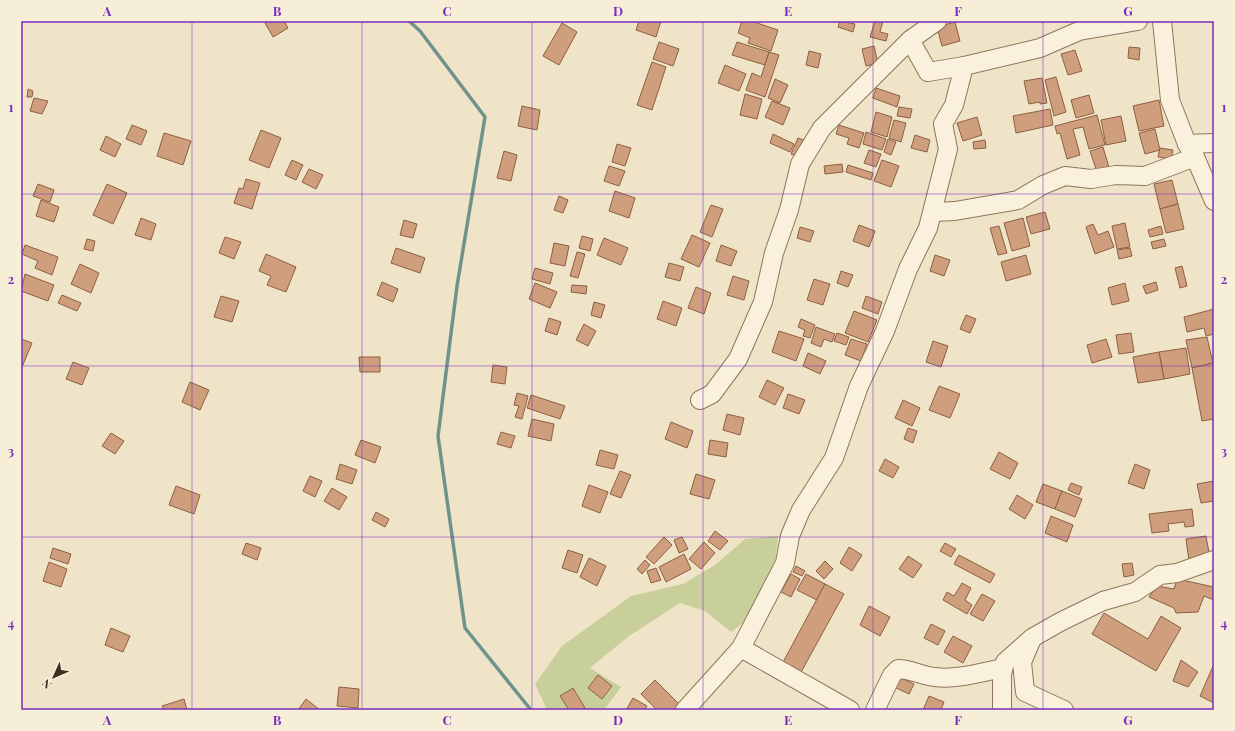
<svg xmlns="http://www.w3.org/2000/svg" width="1235" height="731" viewBox="0 0 1235 731" font-family="'Playfair Display',serif">
<style>
.green{fill:#c9cf9b}
.lines{fill:none;stroke-linecap:round;stroke-linejoin:round}
.stream{stroke:#6f938a;stroke-width:3.5}
.building{fill:#cf9f7d;stroke:#8d5f41}
.minor-casing{stroke:#8d765c;stroke-width:20}
.minor{stroke:#faf1dc;stroke-width:18}
.grid{fill:none;stroke:#7b2cbf;stroke-width:1;stroke-opacity:0.55}
.neatline{fill:none;stroke:#7b2cbf;stroke-width:1.5}
.grid-label{font-size:13px;text-anchor:middle;font-weight:bold;fill:#7b2cbf}
</style>
<rect width="100%" height="100%" fill="#f0e4c8"/>
<!-- green -->
<path class="green" d="M778 536 774 575 751 617 731 632 705 611 680 603 629 636 590 668 621 687 604 710H547L535 684 562 646 631 596 683 584 715 565 745 539Z"/>
<g class="lines">
<!-- stream -->
<path class="stream" d="M409 21 420 31 485 117 457 286 438 436 465 628 531 710"/>
</g>
<!-- building -->
<g class="building">
<path d="M268 21H284L288 28 273 37 265 23Z"/>
<path d="M639 21H661L656 37 636 30Z"/>
<path d="M742 21H751L778 30 771 51 748 43 750 38 738 33Z"/>
<path d="M840 21 855 24 853 32 838 27Z"/>
<path d="M875 21H883L880 32 888 34 886 41 870 37Z"/>
<path d="M955 22 960 41 942 46 937 27Z"/>
<path d="M562 23 577 32 559 65 543 56Z"/>
<path d="M659 42 679 49 673 66 653 59Z"/>
<path d="M737 42 769 52 765 65 732 55Z"/>
<path d="M874 46 878 63 866 66 862 49Z"/>
<path d="M1129 47 1140 48 1139 60 1128 58Z"/>
<path d="M1075 50 1082 71 1068 75 1061 54Z"/>
<path d="M809 51 821 54 818 68 806 65Z"/>
<path d="M769 52 779 55 765 97 746 90 752 73 761 77Z"/>
<path d="M652 62 666 67 652 110 637 105Z"/>
<path d="M725 65 746 74 739 91 718 83Z"/>
<path d="M1056 77 1066 112 1054 116 1045 80Z"/>
<path d="M1042 78 1047 103 1040 104V102L1029 104 1024 81Z"/>
<path d="M775 79 788 85 780 103 768 98Z"/>
<path d="M876 88 900 96 897 107 873 98Z"/>
<path d="M28 89 33 91 32 97H27Z"/>
<path d="M745 94 762 99 757 119 740 115Z"/>
<path d="M1089 95 1094 113 1076 118 1071 100Z"/>
<path d="M34 98 48 101 42 114 30 111Z"/>
<path d="M1159 100 1164 126 1139 131 1133 106Z"/>
<path d="M772 101 790 108 783 125 765 117Z"/>
<path d="M522 106 540 110 537 130 518 126Z"/>
<path d="M899 107 912 109 910 118 897 116Z"/>
<path d="M1050 109 1053 125 1016 133 1013 116Z"/>
<path d="M876 112 892 117 887 137 871 132Z"/>
<path d="M1097 115 1105 145 1089 149 1083 127 1073 129 1080 155 1067 159 1060 133 1057 134 1055 126Z"/>
<path d="M1121 116 1126 141 1106 145 1101 120Z"/>
<path d="M977 117 982 135 963 141 957 123Z"/>
<path d="M894 120 906 123 901 142 889 138Z"/>
<path d="M132 125 147 131 141 145 126 139Z"/>
<path d="M839 125 864 133 859 148 847 144 849 138 836 134Z"/>
<path d="M1155 129 1160 150 1145 154 1139 133Z"/>
<path d="M261 130 281 138 269 168 249 160Z"/>
<path d="M866 132 886 139 882 150 863 144Z"/>
<path d="M164 133 191 141 183 165 157 156Z"/>
<path d="M773 134 794 144 790 152 770 143Z"/>
<path d="M915 135 930 140 927 152 911 148Z"/>
<path d="M106 136 121 144 115 157 100 150Z"/>
<path d="M798 138 806 141 799 157 791 154Z"/>
<path d="M888 139 896 142 891 155 884 152Z"/>
<path d="M985 140 986 148 974 149 973 142Z"/>
<path d="M617 144 631 148 625 166 612 162Z"/>
<path d="M1103 147 1110 171 1098 175 1090 151Z"/>
<path d="M1160 148 1173 150 1171 159 1158 157Z"/>
<path d="M869 150 881 154 876 167 864 163Z"/>
<path d="M504 151 517 155 511 181 497 178Z"/>
<path d="M292 160 303 165 296 180 285 175Z"/>
<path d="M882 160 899 166 891 187 874 181Z"/>
<path d="M842 164 843 172 825 174 824 166Z"/>
<path d="M848 165 873 173 871 180 846 172Z"/>
<path d="M609 166 625 171 619 186 604 181Z"/>
<path d="M309 169 323 175 316 189 302 182Z"/>
<path d="M246 179 260 183 252 209 234 203 239 188 243 189Z"/>
<path d="M1172 180 1178 204 1160 209 1154 184Z"/>
<path d="M38 184 54 190 50 202 33 196Z"/>
<path d="M107 184 127 193 113 224 93 215Z"/>
<path d="M615 191 635 198 629 218 609 211Z"/>
<path d="M559 196 568 200 563 213 554 210Z"/>
<path d="M41 200 59 207 54 222 36 216Z"/>
<path d="M1178 204 1184 229 1166 233 1160 209Z"/>
<path d="M711 205 723 209 712 237 700 232Z"/>
<path d="M1045 212 1050 229 1031 234 1026 217Z"/>
<path d="M141 218 156 224 151 240 135 235Z"/>
<path d="M1023 218 1030 246 1012 251 1004 223Z"/>
<path d="M404 220 417 224 413 238 400 235Z"/>
<path d="M1125 223 1130 247 1117 249 1112 226Z"/>
<path d="M1093 224 1098 235 1108 231 1114 247 1095 254 1086 227Z"/>
<path d="M859 225 875 231 869 247 853 241Z"/>
<path d="M999 226 1007 253 998 255 990 228Z"/>
<path d="M1161 226 1163 234 1150 237 1148 230Z"/>
<path d="M800 227 814 231 810 242 797 238Z"/>
<path d="M692 235 710 243 699 267 681 259Z"/>
<path d="M582 236 593 239 590 251 579 248Z"/>
<path d="M225 237 241 242 234 259 219 253Z"/>
<path d="M604 238 628 248 621 265 597 255Z"/>
<path d="M87 239 95 241 93 251 84 249Z"/>
<path d="M1164 239 1166 246 1153 249 1151 242Z"/>
<path d="M554 243 569 246 565 266 550 263Z"/>
<path d="M25 245 58 257 52 275 35 268 38 261 22 254Z"/>
<path d="M721 245 737 251 731 266 716 261Z"/>
<path d="M396 248 425 258 420 273 391 263Z"/>
<path d="M1130 248 1132 256 1119 259 1117 250Z"/>
<path d="M577 252 585 254 578 278 570 276Z"/>
<path d="M266 254 296 267 286 292 267 285 271 276 259 271Z"/>
<path d="M935 255 950 260 944 276 930 271Z"/>
<path d="M1026 255 1031 274 1006 281 1001 262Z"/>
<path d="M669 263 684 267 680 281 665 277Z"/>
<path d="M80 264 99 273 91 293 71 284Z"/>
<path d="M1182 266 1187 286 1180 288 1175 268Z"/>
<path d="M535 268 553 273 550 284 532 279Z"/>
<path d="M841 271 853 275 848 287 837 283Z"/>
<path d="M25 274 54 285 48 301 21 291Z"/>
<path d="M733 276 749 281 744 300 727 295Z"/>
<path d="M814 279 830 284 823 305 807 300Z"/>
<path d="M382 282 398 289 393 302 377 295Z"/>
<path d="M1156 282 1158 290 1146 294 1143 286Z"/>
<path d="M535 283 557 292 550 308 529 299Z"/>
<path d="M1125 283 1129 301 1112 305 1108 288Z"/>
<path d="M572 285 587 286 586 294 571 292Z"/>
<path d="M696 287 711 293 704 314 688 308Z"/>
<path d="M62 295 81 303 77 311 58 303Z"/>
<path d="M221 296 239 301 232 322 214 317Z"/>
<path d="M866 296 882 302 878 314 862 308Z"/>
<path d="M663 301 682 308 676 326 657 319Z"/>
<path d="M594 302 605 305 601 318 591 315Z"/>
<path d="M1214 309V334L1206 336 1204 328 1187 332 1184 317Z"/>
<path d="M854 311 877 320 868 342 845 333Z"/>
<path d="M966 315 976 319 970 333 960 329Z"/>
<path d="M549 318 561 322 557 335 545 331Z"/>
<path d="M801 319 815 325 810 338 803 336 805 330 798 327Z"/>
<path d="M584 324 596 331 588 346 576 340Z"/>
<path d="M816 327 835 334 832 342 824 339 821 347 811 343Z"/>
<path d="M779 331 804 339 796 361 772 352Z"/>
<path d="M837 333 849 337 846 345 834 341Z"/>
<path d="M1131 333 1134 352 1119 354 1116 335Z"/>
<path d="M1207 337 1213 363 1192 368 1186 340Z"/>
<path d="M21 339 32 343 22 367 21 366Z"/>
<path d="M851 339 867 344 861 361 845 355Z"/>
<path d="M1106 339 1112 357 1092 363 1087 345Z"/>
<path d="M933 341 948 346 941 367 926 362Z"/>
<path d="M1186 348 1190 374 1164 379 1159 352Z"/>
<path d="M1159 352 1164 379 1138 383 1133 357Z"/>
<path d="M808 353 826 361 820 374 803 366Z"/>
<path d="M359 357H380V372H360Z"/>
<path d="M73 362 89 368 82 385 66 379Z"/>
<path d="M1213 363H1214V419L1202 421 1192 368Z"/>
<path d="M493 365 507 367 505 384 491 382Z"/>
<path d="M767 380 784 388 775 405 759 397Z"/>
<path d="M190 382 209 390 200 410 182 402Z"/>
<path d="M939 386 960 394 950 418 929 410Z"/>
<path d="M517 393 528 396 522 419 515 417 519 406 514 405Z"/>
<path d="M788 394 805 400 799 414 783 408Z"/>
<path d="M531 395 565 406 560 419 527 408Z"/>
<path d="M903 400 920 408 912 426 895 418Z"/>
<path d="M727 414 744 418 740 435 723 430Z"/>
<path d="M532 419 554 424 551 441 528 436Z"/>
<path d="M671 422 693 431 687 448 665 439Z"/>
<path d="M908 428 917 431 913 443 904 439Z"/>
<path d="M501 432 515 436 511 448 497 444Z"/>
<path d="M111 433 124 441 115 454 102 446Z"/>
<path d="M361 440 381 447 375 463 355 455Z"/>
<path d="M710 440 728 443 726 457 708 454Z"/>
<path d="M600 450 618 455 614 469 596 465Z"/>
<path d="M999 452 1018 463 1010 479 990 469Z"/>
<path d="M885 459 899 467 893 478 879 471Z"/>
<path d="M340 464 357 470 352 484 336 479Z"/>
<path d="M1135 464 1150 470 1144 489 1128 483Z"/>
<path d="M620 471 631 475 621 498 610 494Z"/>
<path d="M696 474 715 480 709 499 690 494Z"/>
<path d="M310 476 322 481 315 497 303 491Z"/>
<path d="M1214 481V501L1201 503 1197 484Z"/>
<path d="M1071 483 1082 487 1079 495 1068 490Z"/>
<path d="M1043 484 1062 491 1055 509 1036 502Z"/>
<path d="M589 485 608 492 600 513 582 506Z"/>
<path d="M176 486 200 495 194 514 169 505Z"/>
<path d="M332 488 347 497 339 510 324 501Z"/>
<path d="M1062 491 1082 499 1075 517 1055 509Z"/>
<path d="M1017 495 1033 505 1025 519 1009 509Z"/>
<path d="M1192 509 1194 526 1185 527 1184 522 1168 524 1169 531 1152 533 1149 514Z"/>
<path d="M376 512 389 519 385 527 372 520Z"/>
<path d="M1051 516 1073 525 1067 542 1045 533Z"/>
<path d="M715 531 728 541 720 550 708 541Z"/>
<path d="M1206 536 1210 558 1189 561 1186 539Z"/>
<path d="M664 537 672 545 654 564 646 557Z"/>
<path d="M682 537 688 549 679 553 674 540Z"/>
<path d="M704 542 715 553 701 569 689 559Z"/>
<path d="M246 543 261 548 257 560 242 554Z"/>
<path d="M945 543 956 549 951 557 940 551Z"/>
<path d="M849 547 862 555 852 571 840 563Z"/>
<path d="M53 548 71 554 68 564 50 558Z"/>
<path d="M568 550 583 555 577 573 562 568Z"/>
<path d="M684 554 691 569 666 582 659 567Z"/>
<path d="M959 555 995 574 990 583 954 564Z"/>
<path d="M908 556 922 565 913 578 899 569Z"/>
<path d="M589 558 606 566 597 586 580 577Z"/>
<path d="M645 560 650 565 642 574 637 569Z"/>
<path d="M825 561 833 569 824 579 816 571Z"/>
<path d="M49 562 67 569 61 587 43 581Z"/>
<path d="M1132 563 1134 575 1124 577 1122 564Z"/>
<path d="M796 566 805 571 802 576 793 572Z"/>
<path d="M656 568 661 580 651 583 647 571Z"/>
<path d="M791 574 800 579 791 597 781 592Z"/>
<path d="M806 574 825 584 817 600 797 590Z"/>
<path d="M1177 579 1214 587V600L1204 596 1198 612 1176 613 1174 608 1149 597 1157 586 1174 589Z"/>
<path d="M962 583 971 588 965 600 972 605 967 614 943 600 947 592 954 596Z"/>
<path d="M825 584 844 594 800 674 782 664Z"/>
<path d="M982 594 995 601 983 621 970 614Z"/>
<path d="M869 606 890 617 880 636 860 625Z"/>
<path d="M1104 613 1148 639 1161 616 1181 628 1156 671 1092 634Z"/>
<path d="M931 624 945 631 938 645 924 638Z"/>
<path d="M111 628 130 636 123 652 105 645Z"/>
<path d="M953 636 972 646 963 663 944 652Z"/>
<path d="M1181 660 1198 672 1188 687 1173 681Z"/>
<path d="M1214 664V703L1200 696Z"/>
<path d="M598 675 612 686 602 699 588 688Z"/>
<path d="M899 677 914 684 909 694 894 687Z"/>
<path d="M655 680 680 705 675 710H657L641 694Z"/>
<path d="M339 687 359 689 358 708 337 706Z"/>
<path d="M573 688 585 708 582 710H569L560 696Z"/>
<path d="M929 696 944 702 941 710H923Z"/>
<path d="M633 698 647 706 644 710H626Z"/>
<path d="M184 699 187 710H164L162 706Z"/>
<path d="M306 699 320 710H298Z"/>
</g>
<g class="lines">
<!-- minor casing -->
<g class="minor-casing">
<g id="minor">
<path d="M1162 21 1170 100 1187 144 1195 157 1214 201"/>
<path d="M910 40 937 21"/>
<path d="M1187 144 1214 143"/>
<path d="M933 212 955 211 1018 200 1043 185 1065 176 1091 179 1116 175 1145 176 1195 157"/>
<path d="M700 400 712 394 738 359 752 327 763 302 774 253 789 210 800 164 822 128 910 40 928 72 964 66"/>
<path d="M1031 641 1022 662 1025 692 1064 710"/>
<path d="M741 648 850 710"/>
<path d="M685 710 741 648 785 563 790 536 801 510 834 458 859 386 885 331 908 269 928 228 948 149 943 124 954 105 964 66 1040 48 1079 31 1138 21"/>
<path d="M875 710 892 675 898 669C911 669 922 676 935 677 957 680 982 672 1003 668"/>
<path d="M1002 710V674L1005 662 1032 638 1060 622 1103 601 1135 592 1160 575 1177 573 1214 560"/>
</g>
</g>
<!-- minor -->
<use href="#minor" class="minor"/>
</g>
<!-- grid -->
<path class="grid" d="M192 21V710M362 21V710M532 21V710M703 21V710M873 21V710M1043 21V710M21 194H1214M21 366H1214M21 537H1214"/>
<!-- border -->
<rect width="1235" height="731" fill="none" stroke="#f7eed8" stroke-width="44"/>
<!-- north arrow -->
<g transform="translate(54 677) rotate(225)" stroke="#f7eed8" stroke-width="3" paint-order="stroke">
<path d="M0-3L7 15L0 10L-7 15Z" fill="#3d2e20"/>
<text y="-6" font-size="11" font-weight="bold" text-anchor="middle" fill="#3d2e20">N</text>
</g>
<rect x="22" y="22" width="1191" height="687" class="neatline"/>
<g class="grid-label">
<text x="107" y="16">A</text>
<text x="277" y="16">B</text>
<text x="447" y="16">C</text>
<text x="618" y="16">D</text>
<text x="788" y="16">E</text>
<text x="958" y="16">F</text>
<text x="1128" y="16">G</text>
<text x="11" y="112">1</text>
<text x="1224" y="112">1</text>
<text x="11" y="284">2</text>
<text x="1224" y="284">2</text>
<text x="11" y="456">3</text>
<text x="1224" y="456">3</text>
<text x="11" y="628">4</text>
<text x="1224" y="628">4</text>
<text x="107" y="725">A</text>
<text x="277" y="725">B</text>
<text x="447" y="725">C</text>
<text x="618" y="725">D</text>
<text x="788" y="725">E</text>
<text x="958" y="725">F</text>
<text x="1128" y="725">G</text>
</g>
</svg>
